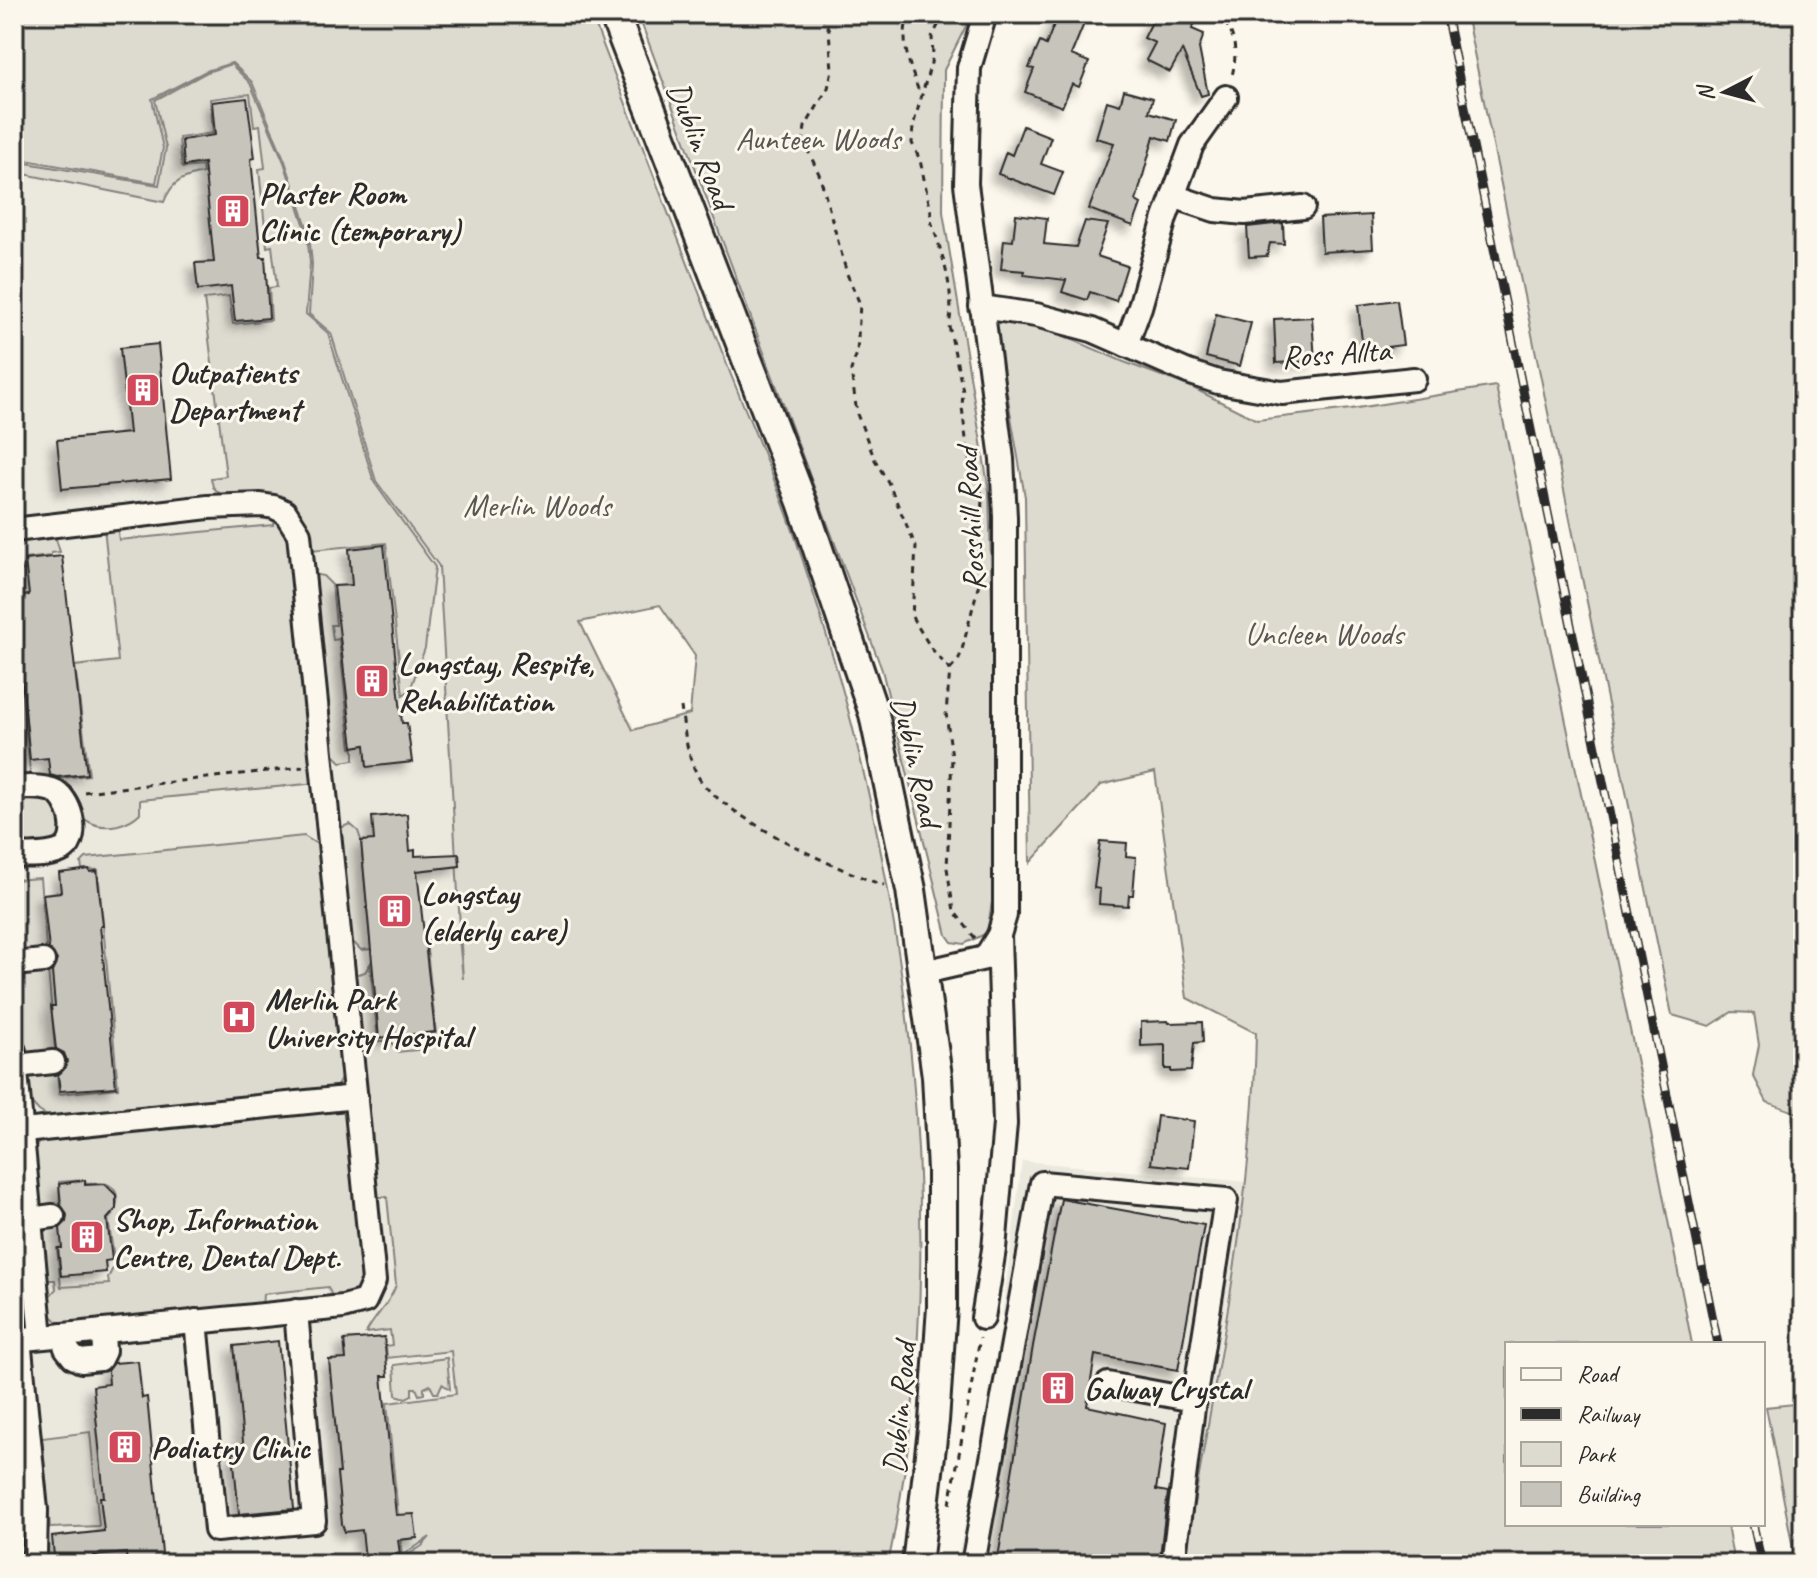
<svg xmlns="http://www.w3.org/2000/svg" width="1817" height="1578" viewBox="0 0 1817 1578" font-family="Caveat,sans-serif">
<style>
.built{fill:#ebe8de}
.green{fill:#dddad0;stroke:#84827e;stroke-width:2;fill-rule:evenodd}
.building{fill:#c7c4bc;stroke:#2b2b2b;stroke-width:2;filter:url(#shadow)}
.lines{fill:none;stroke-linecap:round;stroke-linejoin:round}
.minor-casing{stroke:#2b2b2b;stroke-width:28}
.major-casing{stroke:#2b2b2b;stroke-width:34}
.path{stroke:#2b2b2b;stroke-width:3;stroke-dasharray:6 6;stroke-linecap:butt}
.minor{stroke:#fbf7ec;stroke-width:22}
.major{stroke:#fbf7ec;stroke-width:28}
.rail-casing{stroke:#2b2b2b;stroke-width:9}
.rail{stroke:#fbf7ec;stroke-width:6;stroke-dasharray:18;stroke-linecap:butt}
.labels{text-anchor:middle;stroke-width:6;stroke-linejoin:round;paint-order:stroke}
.park-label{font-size:32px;fill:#585754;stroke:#fbf7ec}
.street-label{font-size:32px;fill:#2b2b2b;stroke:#fbf7ec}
.poi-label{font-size:32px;font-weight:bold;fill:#2b2b2b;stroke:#fbf7ec;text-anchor:start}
</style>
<defs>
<filter id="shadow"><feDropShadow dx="-7" dy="7" stdDeviation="4" flood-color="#0004"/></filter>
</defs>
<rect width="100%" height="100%" fill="#fbf7ec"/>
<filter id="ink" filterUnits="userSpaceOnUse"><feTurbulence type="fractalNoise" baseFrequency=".0125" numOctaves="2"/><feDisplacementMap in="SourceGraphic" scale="16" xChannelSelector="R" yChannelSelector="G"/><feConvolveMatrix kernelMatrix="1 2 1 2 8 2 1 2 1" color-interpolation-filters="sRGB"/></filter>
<g filter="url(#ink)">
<!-- built -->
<g class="built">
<path d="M232 63 252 82 285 161 309 233 312 264 309 314 331 332 376 481 439 566 490 1467 422 1545 392 1564H14V158L156 183 163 148 151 99 206 71Z"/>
<path d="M1022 1161 1247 1182 1184 1564H956L975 1484 1000 1331Z"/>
</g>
<!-- green -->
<g class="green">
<path d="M14 14H591C638 134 685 254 731 375 755 434 782 494 801 555 821 616 841 679 856 741 922 1006 945 1296 888 1564H394L422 1546 430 1537 402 1556 387 1403 456 1394 451 1351 387 1358 386 1346 392 1345 390 1330 366 1333C375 1315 390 1304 396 1285L387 1197H374L352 976 365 972 370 964 378 1041H391L397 1052 425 1049V1037L436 1033 426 941 459 938 463 979 439 566 376 481 331 333 309 314 312 264 309 233 285 161 252 82 232 63 206 71 152 99 163 148 156 183 14 158ZM660 605 695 656 690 714 633 730 580 622Z"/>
<path d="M638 14H972L944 70 943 212 989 491 999 858 987 933 964 944 952 942 947 935 882 670Z"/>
<path d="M1466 14H1803V1115L1767 1102 1753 1075 1759 1045 1754 1013 1732 1012 1710 1026 1672 1015Z"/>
<path d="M231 64 250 83 284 162 307 233 310 263 306 314 328 333 374 482 435 567 425 648 410 690 403 695 386 543 311 550C300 484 278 496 221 495L213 487 211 478 226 476 204 299 229 296 233 324 271 320 269 288 277 287 272 246 267 247 259 169 265 168 260 125 254 126 250 94 210 99 213 133 179 138 182 168 202 166 203 173C183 177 172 181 164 202L14 172V161L159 185 166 148 155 100 207 72Z"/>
<path d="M994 319 1048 329 1124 362 1191 387 1257 420 1351 409 1496 386 1643 1092 1692 1344H1507V1524H1727L1734 1564H1184C1212 1388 1253 1213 1256 1033L1187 998 1155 772 1101 785 1030 863 1025 497Z"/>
<path d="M275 513 293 531 317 783 140 800V813C134 819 126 823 118 825 82 833 72 804 53 779L89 775 75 666 118 661 104 527 117 526 119 540 273 525Z"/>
<path d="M55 536 60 552 51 553V556L25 559V570L14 571V537Z"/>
<path d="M313 574 323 576 332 585 336 625H331L333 640 339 639 351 748 354 749V760L341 762 329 750Z"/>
<path d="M14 649H17L31 780 14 782Z"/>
<path d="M31 795C58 803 59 806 62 834L56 842 14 846V796Z"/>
<path d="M350 824 358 831 361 840 371 949 361 950 349 938 340 828Z"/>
<path d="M304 836 323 848 346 1069 336 1088 52 1119 39 1111 29 1100 14 978 24 967 22 957 14 953V880L40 878 59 1094 118 1088 98 870 82 869 81 863 86 858Z"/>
<path d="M335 1106 346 1109 367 1267 359 1294 334 1301 328 1287 263 1294 262 1309 60 1324 52 1316 47 1299 56 1289 55 1280H44L42 1235 47 1228 62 1226 64 1247 57 1248 61 1287 109 1284 108 1278 115 1264 108 1219C119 1210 122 1191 107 1184 101 1182 92 1184 86 1184L85 1180 59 1182 60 1205 55 1208 42 1207C29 1192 29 1156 40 1140Z"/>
<path d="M447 1358 450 1389 442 1384 438 1393H434L430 1385 424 1388V1394L419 1395 416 1388H412V1395L406 1398 396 1395 394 1365Z"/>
<path d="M14 1369 27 1503 25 1532 14 1545Z"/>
<path d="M1803 1403V1564H1796L1766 1407Z"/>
<path d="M90 1432 99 1526 50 1528 42 1438Z"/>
</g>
<!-- building -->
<g class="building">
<path d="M1058 14H1088L1071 55 1089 62 1079 87 1072 84 1062 107 1025 92 1034 69 1029 68 1040 42 1046 45Z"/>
<path d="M1156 14H1167L1178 19 1180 14H1199L1192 29 1204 34 1199 48 1208 94 1201 96 1182 50 1170 72 1146 60 1155 43 1144 38Z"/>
<path d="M1124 90 1153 98 1149 112 1176 120 1170 141 1154 136 1136 201 1141 204 1133 226 1089 209 1114 143 1096 138 1107 101 1120 105Z"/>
<path d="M247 98 255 158 251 159 261 257H265L269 318 235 321 231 286 198 290 195 263 214 262 204 163 184 166 182 140 215 135 212 102Z"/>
<path d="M1023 126 1051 137 1041 164 1063 172 1054 195 998 174 1006 152 1012 155Z"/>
<path d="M1016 214 1047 218 1044 244 1076 247 1085 221 1108 224 1097 256 1127 266 1116 301 1090 292 1087 300 1062 292 1066 280 1024 275 1025 271 1001 269 1004 240 1013 241Z"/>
<path d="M1371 215 1373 249 1322 252 1320 218Z"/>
<path d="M1283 223 1284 244 1270 243 1267 256 1249 257 1247 227Z"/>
<path d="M1397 300 1403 345 1363 350 1358 305Z"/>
<path d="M1216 314 1251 323 1240 366 1206 357Z"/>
<path d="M1312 317 1315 361 1276 363 1274 319Z"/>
<path d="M158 344 171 479 62 489 57 440 129 433 120 348Z"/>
<path d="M384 545 402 723H407L412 762 367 767 365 745 353 747 334 586 352 585 349 549Z"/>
<path d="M62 556 87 774 57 777 50 775 48 758 30 760 19 648H15L14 636V597L29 595 25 560Z"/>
<path d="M407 814 410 851 415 850V856L459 854 460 866 417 871 435 1032 379 1038 361 841 374 840 372 817Z"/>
<path d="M1100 841 1127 843 1126 856 1136 857 1133 895H1129L1128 906 1099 904 1100 889 1094 888Z"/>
<path d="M89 869 90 872 97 871 103 926H100L116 1087 60 1091 58 1075 65 1068 67 1061 64 1053 56 1049 51 1006H55L52 972 57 960 49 949 43 894 61 892 59 873Z"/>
<path d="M1168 1021 1169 1023 1202 1022 1203 1042 1194 1043 1191 1071 1171 1072V1069H1165V1045L1141 1046V1022Z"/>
<path d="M1157 1116 1194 1121 1189 1168 1151 1164Z"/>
<path d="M85 1180V1185L105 1184 116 1195V1209L107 1219 112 1260 105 1261 106 1272 61 1276 58 1248H62L60 1228 66 1222 67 1215 61 1205 59 1184Z"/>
<path d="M1061 1199 1204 1225 1178 1370 1095 1355 1087 1406 1166 1423 1156 1490 1168 1492 1159 1564H997L1033 1346Z"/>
<path d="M384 1337 388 1376H382L396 1515 414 1514 417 1538 398 1540 400 1554 365 1558 362 1530 345 1532 342 1524 337 1473H340L329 1360 346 1359 344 1340Z"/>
<path d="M278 1341 294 1509 239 1514 233 1453 244 1452 234 1346Z"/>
<path d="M138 1361 142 1398 147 1397 163 1564H127L126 1553 94 1556 95 1564H55L52 1537 104 1531 100 1497H104L93 1386 109 1384 108 1371 114 1363Z"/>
</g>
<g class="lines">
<!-- minor casing -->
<g class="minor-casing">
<g id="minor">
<path d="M1173 196 1215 210 1245 213 1303 207"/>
<path d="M981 307 1036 315 1092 330 1188 372 1218 382 1282 393 1414 379"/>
<path d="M1126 345 1140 307 1165 218 1192 145 1226 97"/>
<path d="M14 530 208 507 261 505 274 507 285 512 299 534 374 1281 365 1301 343 1307 14 1340"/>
<path d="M14 788C26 787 40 786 52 790 70 796 81 837 64 849 51 857 28 855 14 856"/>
<path d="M14 964 43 961"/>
<path d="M924 972 985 958 999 935 1005 915V517L1002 459 966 184 969 68 985 14"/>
<path d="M14 1051 41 1337"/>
<path d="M16 1066 53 1062"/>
<path d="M14 1132 356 1097"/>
<path d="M30 1219 53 1216"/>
<path d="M983 1318 994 1249 1005 1124 999 936"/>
<path d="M196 1321 216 1530 314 1521 296 1311"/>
<path d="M62 1335 66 1348 73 1357 81 1361 100 1359 104 1351 103 1331"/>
<path d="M19 1339 36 1510 35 1555 28 1564"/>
<path d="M1108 1384 1194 1400"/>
<path d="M973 1564 1042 1183 1226 1200 1194 1400 1173 1564"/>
</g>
</g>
<!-- major casing -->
<g class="major-casing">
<path id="major" d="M614 14 802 502 874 714 911 890 937 1076 942 1170V1307L934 1421 917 1564"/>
</g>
<!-- path -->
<g class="path">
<path d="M822 14 829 30 832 70 828 88 805 127 803 140 820 176 847 274 860 304 857 353 851 370 857 414 875 460 888 482 916 547 912 617 931 648 950 670 946 713 952 757 947 868 954 911 975 938"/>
<path d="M900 14 902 26"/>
<path d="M909 14C898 43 912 70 921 98"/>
<path d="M944 14 932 37 933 56 913 126 912 143 920 160 931 212 930 218C941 250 956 292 949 326L963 391 962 407 968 455 976 471 982 497 981 524 976 541 979 583 963 646 959 659 950 670"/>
<path d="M1216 14C1237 29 1238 56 1231 79"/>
<path d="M681 707C684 730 687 757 699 778 720 814 842 873 884 885"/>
<path d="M84 792 303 767"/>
<path d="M950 1504 980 1338"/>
<path d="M401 1558 409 1564"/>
</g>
<!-- minor -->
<use href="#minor" class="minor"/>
<!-- major -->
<use href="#major" class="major"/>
<!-- rail casing -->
<g class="rail-casing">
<g id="rail">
<path d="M1446 14 1718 1344"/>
<path d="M1753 1524 1762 1564"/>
</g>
</g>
<!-- rail -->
<use href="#rail" class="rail"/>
</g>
</g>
<!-- icons -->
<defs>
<g id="building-square" transform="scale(1.8)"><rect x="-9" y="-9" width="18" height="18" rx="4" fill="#d1495b" stroke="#fbf7ec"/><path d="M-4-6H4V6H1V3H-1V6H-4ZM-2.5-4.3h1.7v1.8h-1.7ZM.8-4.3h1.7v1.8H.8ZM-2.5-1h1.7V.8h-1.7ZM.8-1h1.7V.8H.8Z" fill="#fff"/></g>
<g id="hospital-square" transform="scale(1.8)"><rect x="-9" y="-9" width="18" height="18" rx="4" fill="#d1495b" stroke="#fbf7ec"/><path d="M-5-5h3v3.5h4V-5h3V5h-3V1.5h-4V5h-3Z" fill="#fff"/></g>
</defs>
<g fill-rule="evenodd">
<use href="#building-square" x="233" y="211"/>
<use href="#building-square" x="143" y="390"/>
<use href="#building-square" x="372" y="681"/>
<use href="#building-square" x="395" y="911"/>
<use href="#hospital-square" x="239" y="1017"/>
<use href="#building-square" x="87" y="1237"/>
<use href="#building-square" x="1058" y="1388"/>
<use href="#building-square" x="125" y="1447"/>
</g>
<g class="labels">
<!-- park labels -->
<g class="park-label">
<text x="818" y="149">Aunteen Woods</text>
<text x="537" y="516">Merlin Woods</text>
<text x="1324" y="644">Uncleen Woods</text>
</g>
<!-- street labels -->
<g class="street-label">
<text transform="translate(701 145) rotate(69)" y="11">Dublin Road</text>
<text transform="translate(1336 353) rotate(-4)" y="11">Ross Allta</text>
<text transform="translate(970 519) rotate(-93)" y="11">Rosshill Road</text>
<text transform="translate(917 761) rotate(77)" y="11">Dublin Road</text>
<text transform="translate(899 1408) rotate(-85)" y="11">Dublin Road</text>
</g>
<!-- poi labels -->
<g class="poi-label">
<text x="259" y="204">Plaster Room<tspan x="259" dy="37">Clinic (temporary)</tspan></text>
<text x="169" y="383">Outpatients<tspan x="169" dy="37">Department</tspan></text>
<text x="398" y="674">Longstay, Respite,<tspan x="398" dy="37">Rehabilitation</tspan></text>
<text x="421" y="904">Longstay<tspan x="421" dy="37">(elderly care)</tspan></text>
<text x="265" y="1010">Merlin Park<tspan x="265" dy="37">University Hospital</tspan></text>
<text x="113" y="1230">Shop, Information<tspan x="113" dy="37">Centre, Dental Dept.</tspan></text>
<text x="1084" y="1399">Galway Crystal</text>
<text x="151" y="1458">Podiatry Clinic</text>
</g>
</g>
<!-- margin -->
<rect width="1817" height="1578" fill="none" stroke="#fbf7ec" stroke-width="48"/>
<rect x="24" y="24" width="1769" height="1530" fill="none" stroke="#2b2b2b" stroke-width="3" filter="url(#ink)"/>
<!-- legend -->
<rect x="1505" y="1342" width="260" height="184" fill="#fbf7ec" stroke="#a8a59f" stroke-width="2"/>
<rect x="1521" y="1368" width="40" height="12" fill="#fbf7ec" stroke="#a8a59f" stroke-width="2"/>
<text x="1577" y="1382" font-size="24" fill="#2b2b2b">Road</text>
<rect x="1521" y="1408" width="40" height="12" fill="#2b2b2b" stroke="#a8a59f" stroke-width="2"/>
<text x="1577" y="1422" font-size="24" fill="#2b2b2b">Railway</text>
<rect x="1521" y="1442" width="40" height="24" fill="#dddad0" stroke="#a8a59f" stroke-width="2"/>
<text x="1577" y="1462" font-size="24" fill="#2b2b2b">Park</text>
<rect x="1521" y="1482" width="40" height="24" fill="#c7c4bc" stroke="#a8a59f" stroke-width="2"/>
<text x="1577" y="1502" font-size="24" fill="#2b2b2b">Building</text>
<!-- north arrow -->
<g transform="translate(1725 92) rotate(264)" stroke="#fbf7ec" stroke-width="6" paint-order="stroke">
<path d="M0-6L14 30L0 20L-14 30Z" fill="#2b2b2b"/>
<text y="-12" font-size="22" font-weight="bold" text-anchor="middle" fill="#2b2b2b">N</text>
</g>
</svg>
